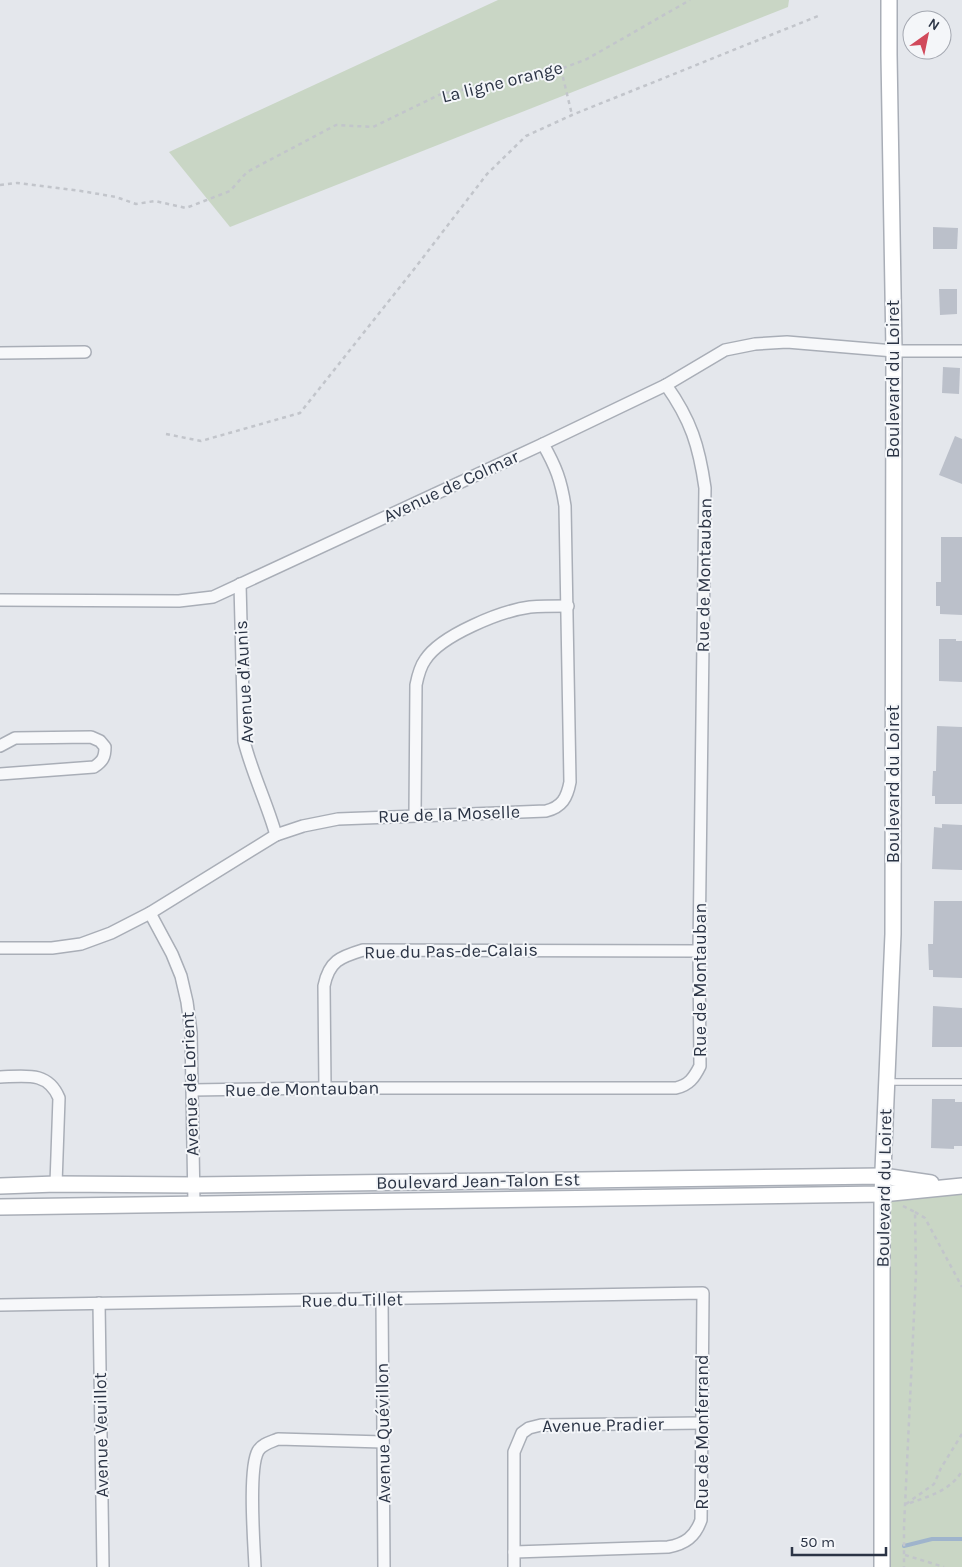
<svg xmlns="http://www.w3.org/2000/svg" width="962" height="1567" viewBox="0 0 962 1567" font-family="Karla,sans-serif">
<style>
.green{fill:#c9d6c5}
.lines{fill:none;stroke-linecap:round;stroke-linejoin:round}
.stream{stroke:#9fb4cc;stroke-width:4}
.building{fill:#bbc0ca}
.lane-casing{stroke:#a9aeb7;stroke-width:8}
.street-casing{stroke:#a9aeb7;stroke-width:14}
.secondary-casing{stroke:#a9aeb7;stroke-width:18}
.path{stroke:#c2c5cb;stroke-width:2.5;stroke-dasharray:4 4;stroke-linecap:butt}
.lane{stroke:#f7f8fa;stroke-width:5.5}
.street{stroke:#f7f8fa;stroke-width:11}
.secondary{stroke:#fff;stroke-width:15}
.labels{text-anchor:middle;stroke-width:4;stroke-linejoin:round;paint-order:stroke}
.street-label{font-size:18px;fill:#2b3445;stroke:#f4f6f9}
</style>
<rect width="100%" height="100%" fill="#e4e7ec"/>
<!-- green -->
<g class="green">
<path d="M498 0H789L788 7 230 227 169 152Z"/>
<path d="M962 1186V1567H882V1194Z"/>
</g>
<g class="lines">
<!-- stream -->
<path class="stream" d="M904 1546 932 1539H962"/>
</g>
<!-- building -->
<g class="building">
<path d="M933 227 958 228 957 249H933Z"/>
<path d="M939 289H957V314L940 315Z"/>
<path d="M943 367 960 368 959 394 942 393Z"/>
<path d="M955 436 962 439V484L939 475Z"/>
<path d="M941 537H962V615L940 614V606H936V582H941Z"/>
<path d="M939 639H956V641H962V682L939 681Z"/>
<path d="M937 726 962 727V804H935V796H932L933 771H936Z"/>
<path d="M942 824 962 825V870L932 869 934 827 942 828Z"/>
<path d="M934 901H962V978L933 977V970H929L928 944H933Z"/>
<path d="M933 1006 962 1008V1047H932Z"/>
<path d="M932 1099H955V1102H962V1146H954V1149L931 1148Z"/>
</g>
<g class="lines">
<!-- lane casing -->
<g class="lane-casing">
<path id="lane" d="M887 1082H962"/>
</g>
<!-- street casing -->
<g class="street-casing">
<g id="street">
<path d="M0 353 85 352"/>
<path d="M240 584 244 741C252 773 267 803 276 835"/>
<path d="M0 600 179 601 213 597 543 444 666 385 725 350 755 344 787 342 894 351H962"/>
<path d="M0 746 15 738 91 737 100 741 105 747C105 757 103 761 94 767L0 774"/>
<path d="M415 815 416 685C418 675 420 667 425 660 441 635 501 611 530 607 542 606 555 606 568 606"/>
<path d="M150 913 172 954 181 976 187 1002 191 1032 194 1204"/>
<path d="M0 948H52L81 944 111 933 150 913 276 835 303 826 338 819 546 811C562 807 567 798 570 782L565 506C561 480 556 467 543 444"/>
<path d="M0 1077C25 1076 48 1071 59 1098L56 1184"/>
<path d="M325 1088 324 986C329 961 340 957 363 950L699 951"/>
<path d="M192 1090 325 1088H676C689 1085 694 1078 700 1066L699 951 705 488C699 446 691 420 666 385"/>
<path d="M382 1299 384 1567"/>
<path d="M99 1303 103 1567"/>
<path d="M0 1305 703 1293 701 1520C695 1537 685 1544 668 1547L514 1552"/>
<path d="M255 1567C254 1543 248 1469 258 1451 262 1444 271 1442 278 1439L383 1442"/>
<path d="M514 1567V1452L522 1433 529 1428 541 1425 702 1423"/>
</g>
</g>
<!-- secondary casing -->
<g class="secondary-casing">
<g id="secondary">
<path d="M0 1186 56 1184 193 1185 883 1176 931 1183"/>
<path d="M0 1207 882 1194 962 1186"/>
<path d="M882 1567V1194L893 934 894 351 889 55V0"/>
</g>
</g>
<!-- path -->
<g class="path">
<path d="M561 69 572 115"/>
<path d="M0 185 17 183 81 191 116 197 136 204 155 201 186 208 230 191 247 172 336 125 373 127 441 94 550 73 587 59 690 0"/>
<path d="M166 434 201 441 300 413 415 268 487 174 526 136 572 115 818 16"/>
<path d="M903 1206 915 1212 916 1273 904 1527V1567"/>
<path d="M915 1212 925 1218 962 1287"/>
<path d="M910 1503C930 1496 951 1490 962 1471"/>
<path d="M906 1504 934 1484 941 1468 962 1434"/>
<path d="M905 1555 944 1567"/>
</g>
<!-- lane -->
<use href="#lane" class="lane"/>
<!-- street -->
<use href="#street" class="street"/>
<!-- secondary -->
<use href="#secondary" class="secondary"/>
</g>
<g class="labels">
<!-- street labels -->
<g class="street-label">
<text transform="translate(502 82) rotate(-14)" y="6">La ligne orange</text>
<text transform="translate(893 379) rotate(-90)" y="6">Boulevard du Loiret</text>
<text transform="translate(451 486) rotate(-25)" y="6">Avenue de Colmar</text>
<text transform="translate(704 575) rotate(-89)" y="6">Rue de Montauban</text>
<text transform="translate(244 682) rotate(-93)" y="6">Avenue d'Aunis</text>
<text transform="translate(893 784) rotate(-90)" y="6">Boulevard du Loiret</text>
<text transform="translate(449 814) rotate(-2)" y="6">Rue de la Moselle</text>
<text transform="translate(451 951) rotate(-1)" y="6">Rue du Pas-de-Calais</text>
<text transform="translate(700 980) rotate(-90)" y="6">Rue de Montauban</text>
<text transform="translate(190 1084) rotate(-92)" y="6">Avenue de Lorient</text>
<text transform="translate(302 1089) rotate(-1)" y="6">Rue de Montauban</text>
<text transform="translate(478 1181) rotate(-1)" y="6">Boulevard Jean-Talon Est</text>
<text transform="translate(884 1188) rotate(-89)" y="6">Boulevard du Loiret</text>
<text transform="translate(352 1300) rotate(-1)" y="6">Rue du Tillet</text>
<text transform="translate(603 1425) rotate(-1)" y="6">Avenue Pradier</text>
<text transform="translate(702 1432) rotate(-90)" y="6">Rue de Monferrand</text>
<text transform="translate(383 1433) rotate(-91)" y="6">Avenue Quévillon</text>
<text transform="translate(101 1435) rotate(-91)" y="6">Avenue Veuillot</text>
</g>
</g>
<!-- north arrow -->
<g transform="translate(927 35) rotate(33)"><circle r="24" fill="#f4f6f9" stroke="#a4a8b1"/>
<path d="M0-4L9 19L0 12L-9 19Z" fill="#d1495b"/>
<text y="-8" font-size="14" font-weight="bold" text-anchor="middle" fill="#2b3445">N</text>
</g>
<!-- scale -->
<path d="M792 1547v8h94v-8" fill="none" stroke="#2b3445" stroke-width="2.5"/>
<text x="800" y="1547" font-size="15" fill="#2b3445" stroke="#f4f6f9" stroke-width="4" paint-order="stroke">50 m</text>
</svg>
